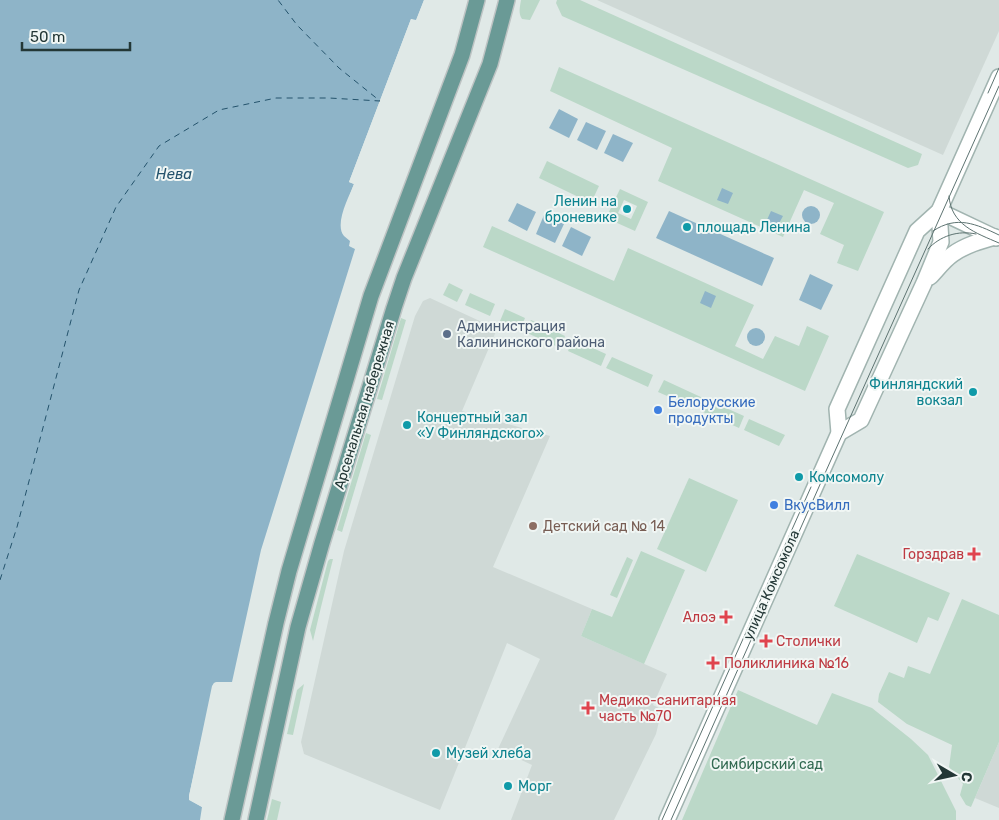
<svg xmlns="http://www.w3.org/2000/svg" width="999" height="820" viewBox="0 0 999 820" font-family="Rubik,sans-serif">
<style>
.built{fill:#cfd9d6}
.green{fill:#bbd8c8;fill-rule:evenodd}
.water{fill:#8eb4c8}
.pier{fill:#e0e9e7}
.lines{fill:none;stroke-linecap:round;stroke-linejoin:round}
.ferry{stroke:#24536c;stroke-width:1;stroke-dasharray:6 5;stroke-linecap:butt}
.secondary-casing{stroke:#a1b4b0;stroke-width:18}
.primary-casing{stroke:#bdc3c3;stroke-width:18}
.secondary{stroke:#fff;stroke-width:15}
.primary{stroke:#6a9a96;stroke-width:15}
.tram{stroke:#5d7371;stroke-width:1}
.culture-dot{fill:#0f9aa8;stroke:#f0f6f4;stroke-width:2}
.service-dot{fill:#5c6f8a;stroke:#f0f6f4;stroke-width:2}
.shop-dot{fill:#3f7fe0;stroke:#f0f6f4;stroke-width:2}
.education-dot{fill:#8d6e63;stroke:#f0f6f4;stroke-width:2}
.health-dot{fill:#e0444e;stroke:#f0f6f4;stroke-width:2}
.labels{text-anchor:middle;stroke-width:4;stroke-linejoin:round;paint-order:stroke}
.culture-label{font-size:14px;fill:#0d838f;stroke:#f0f6f4;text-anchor:start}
.service-label{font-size:14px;fill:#4e5e75;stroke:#f0f6f4;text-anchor:start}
.shop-label{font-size:14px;fill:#366cbe;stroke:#f0f6f4;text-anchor:start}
.street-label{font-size:14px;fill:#233736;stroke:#f0f6f4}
.education-label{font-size:14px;fill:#785e54;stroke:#f0f6f4;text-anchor:start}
.health-label{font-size:14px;fill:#be3a42;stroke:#f0f6f4;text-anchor:start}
.park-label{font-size:14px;fill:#326a52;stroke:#f0f6f4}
.water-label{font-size:15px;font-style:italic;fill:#24536c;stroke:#f0f6f4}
</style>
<rect width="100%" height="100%" fill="#e0e9e7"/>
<!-- built -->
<g class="built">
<path d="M597 0H999V31L943 155Z"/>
<path d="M430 298 497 329 462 411 550 436 493 567 592 609 581 636 667 674 653 705 663 710 660 717 656 734 614 820H511L532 765 498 749 540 659 507 643 440 810 304 754 301 742 344 551 415 316 423 301Z"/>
<path d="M999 742V808L975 798Z"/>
</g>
<!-- green -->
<g class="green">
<path d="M521 0H540L530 20 522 19C518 13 520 7 521 0Z"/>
<path d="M557 0H580L922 154 918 165 908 168 562 16 556 3Z"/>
<path d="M559 67 884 212 858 271 837 263 844 245 820 234 834 203 804 190 783 237 658 181 672 148 550 91Z"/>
<path d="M547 161 599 186 591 203 539 178Z"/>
<path d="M620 189 648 202 635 231 606 218ZM624 200 637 206 631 219 618 213Z"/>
<path d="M492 226 614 281 628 248 754 305 735 346 763 359 775 336 799 346 807 326 829 336 805 391 483 247Z"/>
<path d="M449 283 463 290 457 302 443 295Z"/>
<path d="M470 293 495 304 490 316 465 305Z"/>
<path d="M505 309 525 318 520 330 500 321Z"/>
<path d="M401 318 406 320 382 400 377 399Z"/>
<path d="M531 320 565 336 560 348 525 332Z"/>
<path d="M573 339 606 354 601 366 568 351Z"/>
<path d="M612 357 653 375 648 387 606 368Z"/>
<path d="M664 380 703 398 697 409 658 392Z"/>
<path d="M708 400 744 416 739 428 703 412Z"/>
<path d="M749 419 785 435 779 446 744 430Z"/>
<path d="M366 433 371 435 342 532 337 530Z"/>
<path d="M689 478 738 500 706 572 657 549Z"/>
<path d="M641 551 685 570 644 664 581 636 592 609 612 617Z"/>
<path d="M857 554 950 593 938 621 928 617 917 643 834 606Z"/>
<path d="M627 557 633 560 617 598 610 595Z"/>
<path d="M330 559H333L321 607 313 641 310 630 328 561Z"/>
<path d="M962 599 999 615V742L971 807 966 805 960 795 963 784 949 767 952 745 907 724 878 702 879 694 889 672 904 678 908 666 930 674Z"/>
<path d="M304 684 293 735 287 734 297 690Z"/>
<path d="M738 690 817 725 832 693 872 708 911 739 928 755 956 811V820H682Z"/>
<path d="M272 799 281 802 277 820H267Z"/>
</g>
<!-- water -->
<g class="water">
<path d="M0 0H424L416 21 411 19 349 182 354 184C349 197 334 224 344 236 346 238 348 239 350 241L349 246 355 249 261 550 232 682H217L214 683 189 796 190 800 202 807 200 820H0Z"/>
<path d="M559 109 578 119 569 138 549 128Z"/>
<path d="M586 122 606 131 597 150 577 140Z"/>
<path d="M613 134 633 143 623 162 604 153Z"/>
<path d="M722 188 733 193 728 204 717 200Z"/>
<path d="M517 203 536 212 527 231 508 221Z"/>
<circle cx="811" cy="215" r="9"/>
<path d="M669 211 774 258 762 286 656 238Z"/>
<path d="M771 211 783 216 777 227 766 222Z"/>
<path d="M544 215 564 224 555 243 536 234Z"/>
<path d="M571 227 591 237 582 256 562 246Z"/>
<path d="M810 274 833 285 821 310 799 300Z"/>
<path d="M705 291 716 296 711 308 700 303Z"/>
<circle cx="756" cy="337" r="9"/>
</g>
<!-- pier -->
<g class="pier">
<path d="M424 0H426L418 21 417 23 413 22 352 181 356 182 357 184 352 198 349 197 354 184 349 182 411 19 416 20Z"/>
<path d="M217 682H232L231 684H218L215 687 191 796 194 800 203 805 202 807 189 800V796L212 686 214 683Z"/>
</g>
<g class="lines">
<!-- ferry -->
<path class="ferry" d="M0 580 17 527 79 290 116 207 159 146 219 110 276 98H329L380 101 339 68 297 25 278 0"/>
<!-- secondary casing -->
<g class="secondary-casing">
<g id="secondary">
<path d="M939 211 996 238"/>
<path d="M930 277C937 270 944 260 953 254 966 245 980 241 995 237"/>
<path d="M839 433 861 420 924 283 941 242 939 211"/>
<path d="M667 820 839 433 837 409 917 231 939 211 999 77"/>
</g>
</g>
<!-- primary casing -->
<g class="primary-casing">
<g id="primary">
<path d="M232 820 276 623 289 571 371 296 462 55 477 0"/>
<path d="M256 820 298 627 322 543 394 308 404 278 490 64 507 0"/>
</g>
</g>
<!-- secondary -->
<use href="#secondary" class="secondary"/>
<!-- primary -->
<use href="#primary" class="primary"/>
<!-- tram -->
<g class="tram">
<path d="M988 93 999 68"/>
<path d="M949 196C951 225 976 233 999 243"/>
<path d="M933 231C957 215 976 224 999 235"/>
<path d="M928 249C940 236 958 230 976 234"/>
<path d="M662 820 811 487"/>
<path d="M671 820 826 471 999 86"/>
</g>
</g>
<!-- markers -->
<g class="culture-dot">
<circle cx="627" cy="209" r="5"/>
<circle cx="687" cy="227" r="5"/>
<circle cx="973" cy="392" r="5"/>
<circle cx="407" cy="425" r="5"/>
<circle cx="799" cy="477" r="5"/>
<circle cx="436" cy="753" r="5"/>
<circle cx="508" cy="786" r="5"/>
</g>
<circle class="service-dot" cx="447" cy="334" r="5"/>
<g class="shop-dot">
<circle cx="658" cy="410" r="5"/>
<circle cx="774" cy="505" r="5"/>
</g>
<circle class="education-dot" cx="533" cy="526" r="5"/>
<g class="health-dot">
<path d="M971.5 546.5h5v5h5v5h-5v5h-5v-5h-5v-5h5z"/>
<path d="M723.5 609.5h5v5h5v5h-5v5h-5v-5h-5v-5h5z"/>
<path d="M763.5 633.5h5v5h5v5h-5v5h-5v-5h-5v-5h5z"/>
<path d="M710.5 655.5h5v5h5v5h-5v5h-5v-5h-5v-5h5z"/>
<path d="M585.5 700.5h5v5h5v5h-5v5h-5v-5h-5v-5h5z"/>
</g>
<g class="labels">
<!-- culture labels -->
<g class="culture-label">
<text x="617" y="206" text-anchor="end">Ленин на<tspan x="617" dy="16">броневике</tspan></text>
<text x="697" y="232">площадь Ленина</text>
<text x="963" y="389" text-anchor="end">Финляндский<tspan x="963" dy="16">вокзал</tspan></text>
<text x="417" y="422">Концертный зал<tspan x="417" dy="16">«У Финляндского»</tspan></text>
<text x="809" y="482">Комсомолу</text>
<text x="446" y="758">Музей хлеба</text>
<text x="518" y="791">Морг</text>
</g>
<!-- service labels -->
<g class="service-label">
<text x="457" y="331">Администрация<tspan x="457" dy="16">Калининского района</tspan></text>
</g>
<!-- shop labels -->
<g class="shop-label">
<text x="668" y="407">Белорусские<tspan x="668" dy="16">продукты</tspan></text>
<text x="784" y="510">ВкусВилл</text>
</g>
<!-- street labels -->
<g class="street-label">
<text transform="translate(364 405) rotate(-73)" y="5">Арсенальная набережная</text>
<text transform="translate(771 585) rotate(-66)" y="5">улица Комсомола</text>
</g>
<!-- education labels -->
<g class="education-label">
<text x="543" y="531">Детский сад № 14</text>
</g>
<!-- health labels -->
<g class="health-label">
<text x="964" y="559" text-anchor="end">Горздрав</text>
<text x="716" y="622" text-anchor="end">Алоэ</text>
<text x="776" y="646">Столички</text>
<text x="724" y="668">Поликлиника №16</text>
<text x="599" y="705">Медико-санитарная<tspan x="599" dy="16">часть №70</tspan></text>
</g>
<!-- park labels -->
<g class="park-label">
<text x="767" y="769">Симбирский сад</text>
</g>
<!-- water labels -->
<g class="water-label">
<text x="174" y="179">Нева</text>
</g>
</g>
<!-- north arrow -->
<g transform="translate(954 775) rotate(99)" stroke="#f0f6f4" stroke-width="4" paint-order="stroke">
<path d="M0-4L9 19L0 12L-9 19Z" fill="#233736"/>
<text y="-8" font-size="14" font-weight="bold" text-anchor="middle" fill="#233736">С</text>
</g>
<!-- scale -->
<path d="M22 42v8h108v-8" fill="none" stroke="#233736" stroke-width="2.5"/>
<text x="30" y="42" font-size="15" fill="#233736" stroke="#f0f6f4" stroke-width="4" paint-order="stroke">50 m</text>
</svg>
